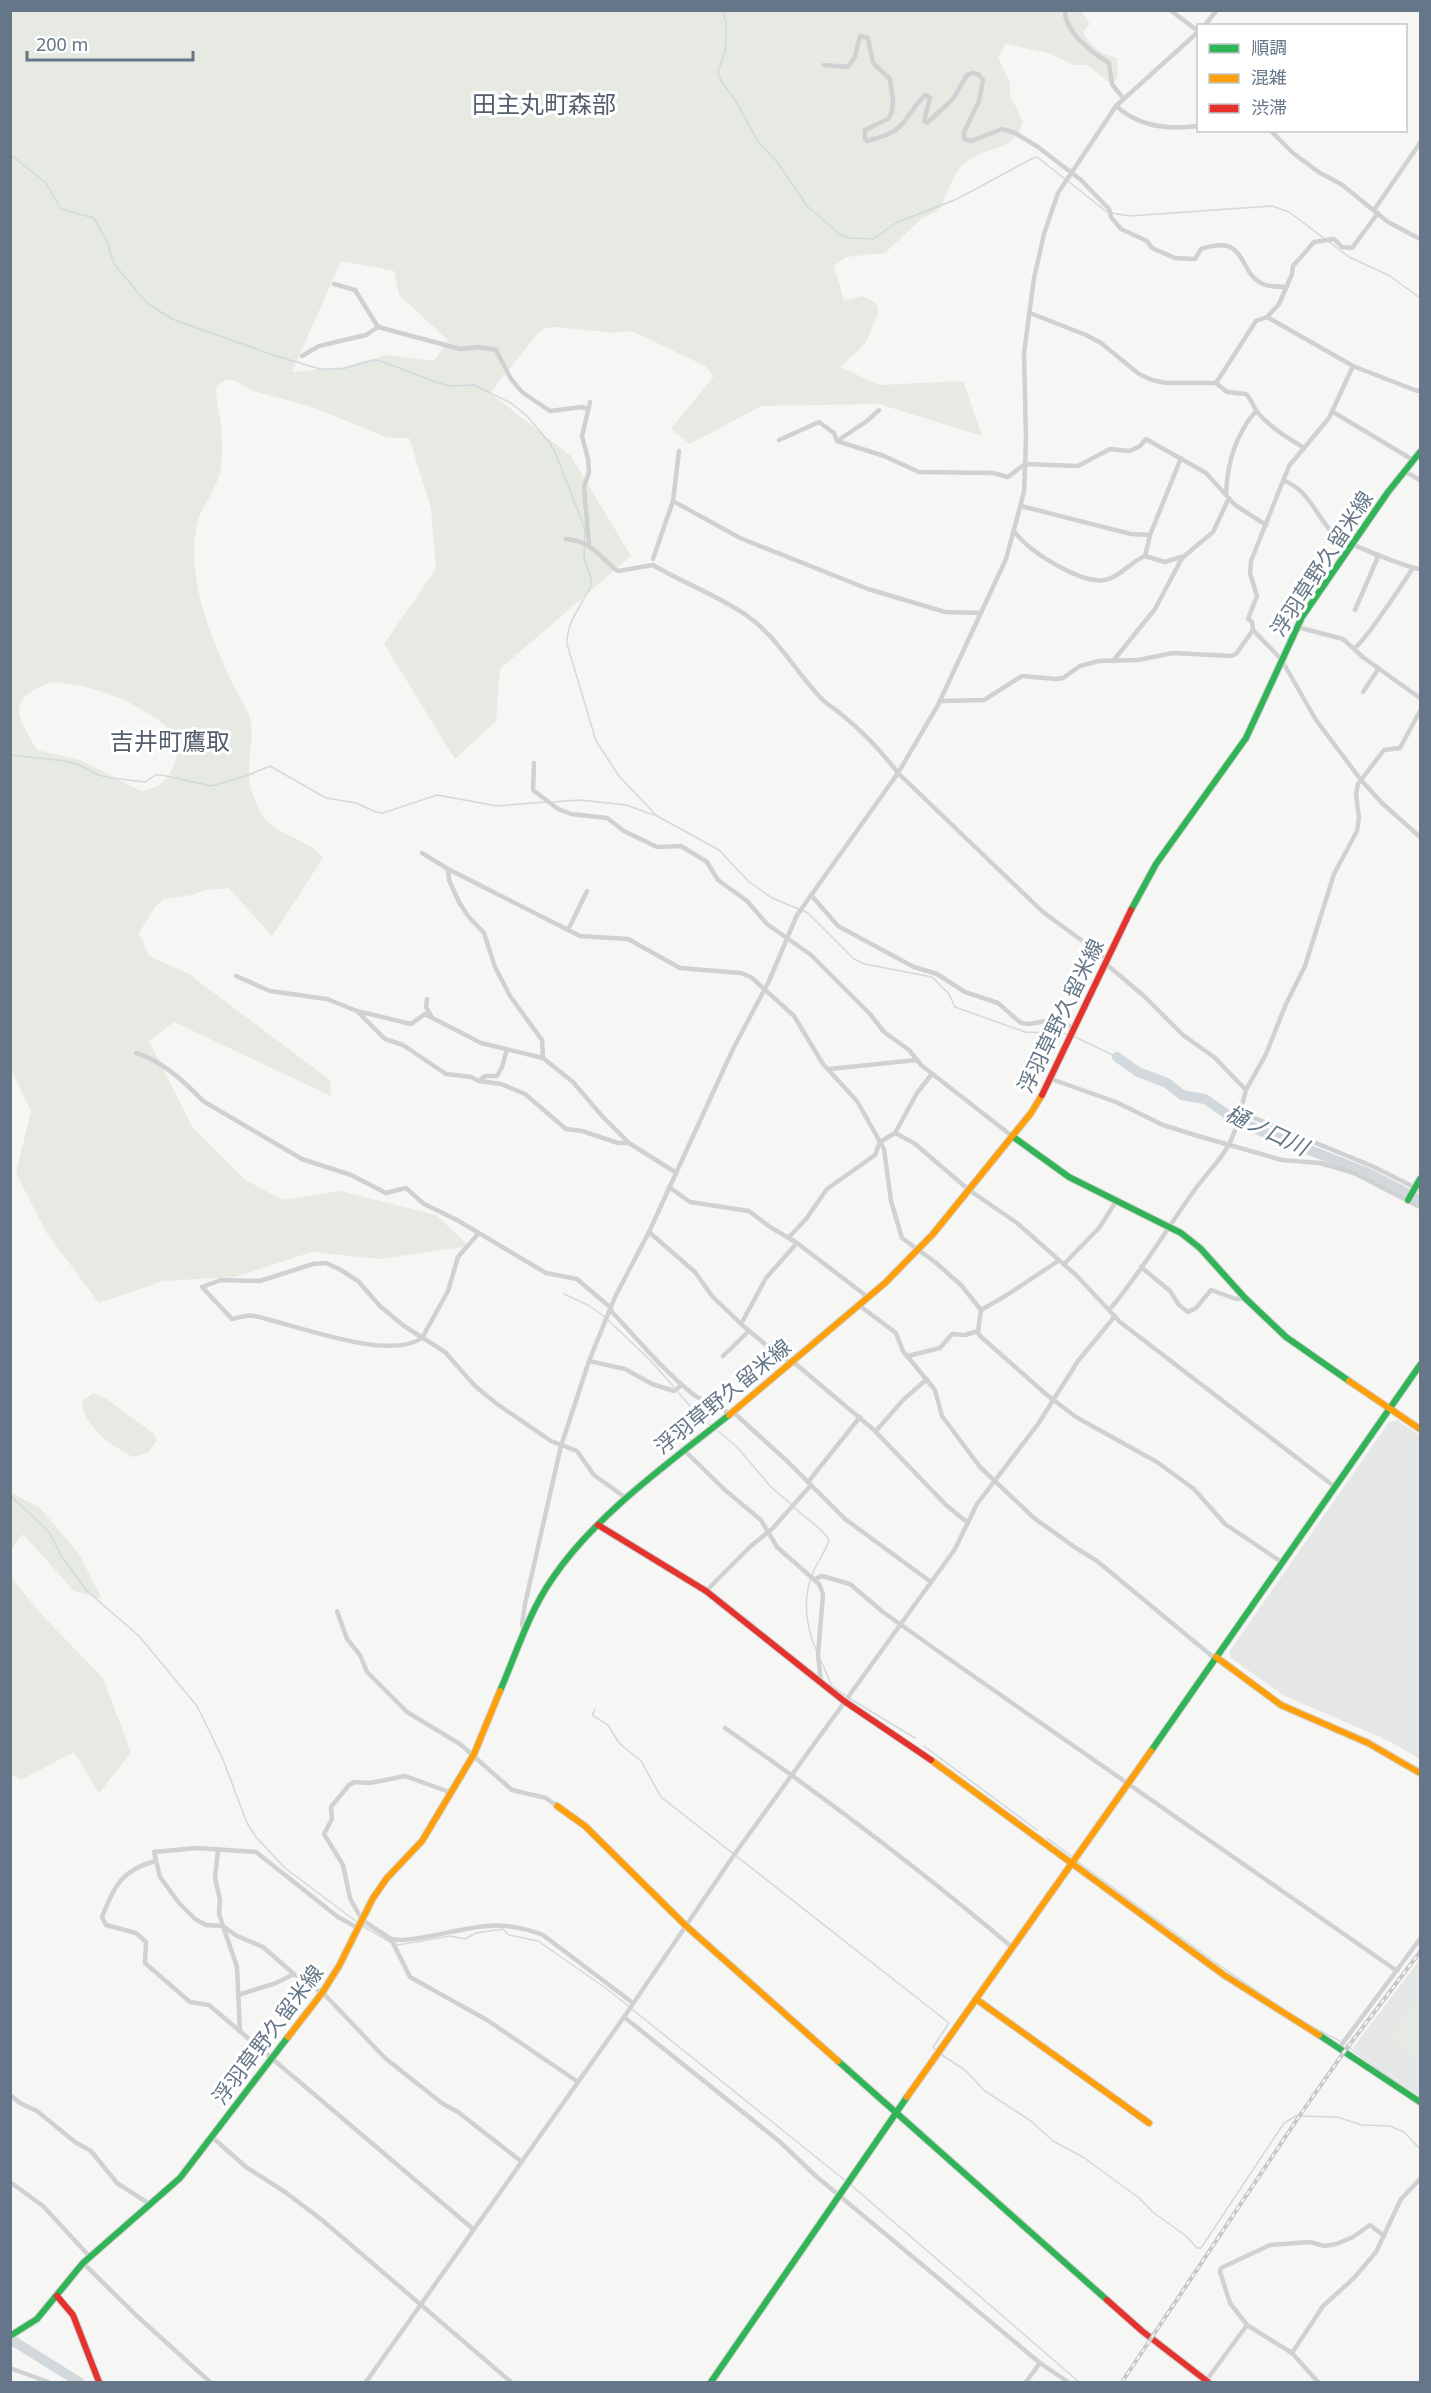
<svg xmlns="http://www.w3.org/2000/svg" width="1431" height="2393" viewBox="0 0 1431 2393" font-family="'Noto Sans','Noto Sans JP',sans-serif">
<style>
.built{fill:#e5e6e6}
.green{fill:#e6eae3;fill-rule:evenodd}
.lines{fill:none;stroke-linecap:round;stroke-linejoin:round}
.stream{stroke:#d2d9dd;stroke-width:1.5}
.river{stroke:#d2d9dd;stroke-width:10}
.fast-casing{stroke:#d1d3d5;stroke-width:8}
.slow-casing{stroke:#d1d3d5;stroke-width:8}
.jam-casing{stroke:#d1d3d5;stroke-width:8}
.street{stroke:#d0d1d2;stroke-width:4.5}
.fast{stroke:#30b455;stroke-width:6}
.slow{stroke:#ff9f0a;stroke-width:6}
.jam{stroke:#e5322d;stroke-width:6}
.rail-casing{stroke:#c6c7c8;stroke-width:4}
.rail{stroke:#fff;stroke-width:1.5;stroke-dasharray:4.5;stroke-linecap:butt}
.labels{text-anchor:middle;stroke-width:6;stroke-linejoin:round;paint-order:stroke}
.street-label{font-size:21px;fill:#647687;stroke:#fff}
.water-label{font-size:22px;font-style:italic;fill:#607783;stroke:#fff}
.quarter-label{font-size:24px;fill:#535f6c;stroke:#fff}
</style>
<rect width="100%" height="100%" fill="#f6f6f5"/>
<!-- built -->
<g class="built">
<path d="M1397 1420 1420 1436V1759L1389 1741 1283 1695 1231 1658 1229 1652 1389 1422Z"/>
<path d="M1420 1959V2097L1353 2048Z"/>
</g>
<!-- green -->
<g class="green">
<path d="M11 11H1081L1090 24 1083 32C1090 46 1101 54 1117 58L1118 77 1114 82H1109L1087 65H1074L1048 53 1006 44 998 57 1010 83V95L1023 122C1011 156 988 143 965 163 951 174 948 196 938 211L922 218 885 253 846 257 834 266 844 300 863 296C880 304 882 309 873 325 870 331 869 338 865 343 858 352 848 359 840 367L879 385 963 381 982 436 879 404 761 406 690 444 671 429 714 376 705 366 632 331 614 333 558 327 546 328 539 332 490 393 571 456 631 556 500 669 496 721 455 759 384 644 436 569 431 508 409 438H388L312 407 253 391 233 380H226L217 386C215 398 218 406 220 417 222 432 223 452 221 467 218 491 199 506 196 530 188 584 210 634 232 683 237 694 245 704 249 715 255 734 249 750 249 769 248 784 254 800 261 813 273 836 308 837 323 858L272 936 229 888 205 890 192 895 164 899 155 907 139 933 149 956 189 974 330 1080 331 1096 174 1022 149 1041 193 1128 244 1179 282 1200 340 1191 436 1215 469 1246 380 1259 312 1252 235 1277 163 1281 99 1303 46 1232 16 1173 31 1111 11 1069ZM341 261 394 271 399 295 448 340 434 361 387 355 343 367 292 372ZM51 682C99 685 140 703 177 735 181 752 173 779 155 787 151 789 145 790 141 791L80 760 37 750C16 714 5 701 51 682Z"/>
<path d="M93 1393 105 1398 153 1433 157 1440 148 1453 133 1457C113 1447 82 1426 82 1401Z"/>
<path d="M11 1492 41 1509 79 1554 102 1599 74 1591 23 1534 11 1549Z"/>
<path d="M11 1577 41 1614 103 1678 131 1753 99 1793 74 1752 21 1780 11 1774Z"/>
<path d="M1420 1998V2048L1414 2055 1390 2037Z"/>
</g>
<g class="lines">
<!-- stream -->
<g class="stream">
<path d="M722 10 726 21V39L725 51 718 72 721 81 734 98 759 143 777 162 808 207 841 235 850 238 873 239 896 223 957 199 1033 158 1037 157 1065 179"/>
<path d="M10 154 46 183 61 209 94 218 107 242 114 264 147 303 172 319 276 356 320 369H342L374 360 381 361 438 383 450 386 474 385 511 403 527 416 549 442 555 452 585 529 584 558 591 579V586C582 604 566 623 567 644L596 741 619 776 655 814"/>
<path d="M1069 182 1107 212"/>
<path d="M1112 213 1129 216 1272 206 1289 212 1325 239"/>
<path d="M1328 241 1349 257 1390 276 1420 298"/>
<path d="M10 755 65 761 80 765 98 775 112 778 145 782 155 775H162L211 786 246 776 270 766 326 798 356 803 376 812 383 813 437 795 497 806 546 802"/>
<path d="M551 802 580 800 626 805 657 816 719 850 749 882 772 898 808 913 854 959 865 964 932 977 949 994 955 1007 1025 1032 1068 1034"/>
<path d="M1075 1037 1117 1057"/>
<path d="M564 1294 588 1305 605 1317"/>
<path d="M608 1320 651 1361 674 1387"/>
<path d="M677 1391 697 1414 711 1426"/>
<path d="M718 1431 737 1447 771 1487 791 1504"/>
<path d="M10 1495 49 1532 62 1557 87 1591 139 1636 197 1706 222 1757 247 1823 256 1837 285 1868 357 1922"/>
<path d="M795 1508C803 1517 826 1531 829 1540 826 1550 819 1560 814 1570 802 1597 805 1625 817 1652"/>
<path d="M821 1661 832 1686 845 1695"/>
<path d="M849 1698 915 1738"/>
<path d="M595 1709 592 1715 608 1725 619 1743 641 1761 661 1797 949 2023 933 2047 935 2049"/>
<path d="M924 1746 1037 1830"/>
<path d="M1047 1838 1071 1856"/>
<path d="M1078 1862 1216 1963 1286 2011"/>
<path d="M363 1926 390 1942"/>
<path d="M395 1943 398 1945 450 1936 465 1939 476 1933 503 1929 509 1935 538 1941 607 1989 847 2182"/>
<path d="M1303 2022 1340 2041"/>
<path d="M1346 2045 1418 2097"/>
<path d="M942 2055 965 2070 985 2091 1031 2121 1053 2141 1083 2157 1139 2198 1154 2213 1186 2236 1197 2248H1201L1284 2123 1296 2116 1337 2117 1362 2125 1390 2126 1404 2132 1420 2149"/>
<path d="M851 2185 1079 2382"/>
</g>
<!-- river -->
<g class="river">
<path d="M1117 1057 1138 1072 1167 1083 1182 1095 1205 1099 1231 1117 1261 1131 1368 1173 1420 1200"/>
<path d="M10 2339 79 2382"/>
</g>
<!-- fast casing -->
<g class="fast-casing">
<g id="fast">
<path d="M1131 910 1156 864 1246 738 1302 617 1388 492 1420 452"/>
<path d="M1012 1136 1069 1177 1181 1233 1200 1248 1245 1298 1286 1337 1349 1381"/>
<path d="M1408 1200 1420 1179"/>
<path d="M500 1691C516 1654 529 1612 552 1579 595 1515 669 1463 729 1415"/>
<path d="M1151 1751 1420 1365"/>
<path d="M1319 2035 1420 2102"/>
<path d="M838 2061 1107 2300"/>
<path d="M10 2336 37 2319 83 2263 180 2178 288 2037"/>
<path d="M711 2382 907 2097"/>
</g>
</g>
<!-- slow casing -->
<g class="slow-casing">
<g id="slow">
<path d="M1349 1381 1420 1429"/>
<path d="M729 1415 885 1283 933 1234 1031 1113 1042 1095"/>
<path d="M1216 1657 1281 1705 1368 1743 1420 1773"/>
<path d="M931 1760 1224 1975 1319 2035"/>
<path d="M557 1806 585 1826 685 1925 838 2061"/>
<path d="M976 1999 1149 2123"/>
<path d="M288 2037 322 1993 339 1966 373 1898 387 1878 422 1841 474 1754 500 1691"/>
<path d="M907 2097 1151 1751"/>
</g>
</g>
<!-- jam casing -->
<g class="jam-casing">
<g id="jam">
<path d="M1042 1095 1131 910"/>
<path d="M598 1525 706 1591 844 1701 931 1760"/>
<path d="M57 2296 73 2315 99 2382"/>
<path d="M1107 2300 1142 2331 1208 2382"/>
</g>
</g>
<!-- street -->
<g class="street">
<path d="M1065 10C1064 31 1092 53 1109 63L1112 84 1123 98"/>
<path d="M1170 10 1198 31"/>
<path d="M1204 26 1217 10"/>
<path d="M824 65 848 67 855 57 860 36 868 38 873 63 890 79 893 100 892 112 888 119 865 130V139L867 141C910 130 899 122 925 95L930 98 924 121 927 123 953 99 967 75 972 73 978 74 983 80 979 101 964 132V139L971 141 1002 129 1015 133 1038 147 1081 180 1109 209 1111 217 1121 229 1147 241 1152 248 1175 258 1195 259 1201 249C1249 233 1237 273 1263 284 1270 287 1280 287 1287 287"/>
<path d="M1116 106C1139 127 1168 130 1198 126"/>
<path d="M1270 130 1293 153 1320 173 1341 184 1388 222 1420 239"/>
<path d="M1374 210 1420 143"/>
<path d="M334 284 355 290 378 327"/>
<path d="M1030 313 1086 335 1101 343 1139 374 1152 380 1166 383H1216L1227 392 1246 394C1252 400 1253 407 1258 413 1271 428 1288 438 1304 448"/>
<path d="M1267 317 1353 366 1417 391 1420 390"/>
<path d="M302 356 319 346 366 335 378 327 460 349 479 347 496 350 511 379 522 392 550 411 582 407 588 409"/>
<path d="M1353 366 1329 418 1289 466 1251 561 1250 573 1257 596 1248 619 1252 622 1253 630 1281 659 1316 720 1361 780 1382 803 1420 837"/>
<path d="M1216 383 1256 321 1267 317 1279 304 1292 274 1293 266 1308 249 1314 242 1334 239 1342 247 1352 248 1378 213"/>
<path d="M1333 412 1413 460"/>
<path d="M779 440 819 422 834 433 837 441 867 421 879 410"/>
<path d="M837 441 884 456 919 472 993 473 1008 477 1025 464 1078 466 1110 449 1130 451 1140 446 1146 439 1206 473 1235 505 1266 525"/>
<path d="M1404 471 1420 480"/>
<path d="M1285 481C1310 491 1316 517 1334 534 1344 543 1406 567 1420 569"/>
<path d="M1226 495C1227 463 1235 435 1256 411"/>
<path d="M673 501 740 538 868 589 945 612 980 613"/>
<path d="M1021 506 1131 534 1150 535"/>
<path d="M1014 531C1027 551 1081 584 1105 580 1121 577 1131 561 1145 556L1165 562 1181 557"/>
<path d="M566 539C592 541 599 557 618 571L653 565C683 583 717 595 746 615 778 637 796 673 823 700 828 705 835 709 841 714 862 731 882 752 898 773L1043 912 1107 959"/>
<path d="M589 545 584 487 589 472 588 459 582 436 590 402"/>
<path d="M1145 556 1150 535 1181 458"/>
<path d="M653 559 673 501 679 451"/>
<path d="M1355 610 1377 559V554"/>
<path d="M1297 627 1343 639 1364 658 1420 698"/>
<path d="M1354 648C1364 644 1404 581 1413 568"/>
<path d="M1113 661 1155 609 1182 558 1213 532 1229 498"/>
<path d="M1363 692 1379 668"/>
<path d="M941 701 984 700 1022 676 1056 679 1063 678 1080 666 1099 661 1138 660 1173 653 1231 656 1236 654 1253 630"/>
<path d="M1420 711 1400 748 1384 750 1358 784 1356 794 1359 818 1357 831 1334 874 1305 966 1286 1004 1266 1054 1246 1090 1240 1112 1372 1166 1420 1190"/>
<path d="M534 763 533 790 558 809 571 814 607 818 624 831 657 847 681 846 707 862 718 880 747 901 767 924 811 955 870 1014 884 1032 909 1050 921 1065 1012 1136"/>
<path d="M422 853 448 869 580 936 628 939 680 968 741 973 751 977 794 1016 823 1064 857 1101 884 1149 891 1201 902 1238 935 1262 961 1285 981 1310 978 1331 979 1335 1047 1395 1076 1417 1157 1462 1194 1489 1225 1524 1283 1563"/>
<path d="M448 869 449 880 459 902 468 916 484 933 495 967 510 996 542 1040 543 1058"/>
<path d="M811 895 838 926 914 967 937 974 965 992 998 1003 1021 1023 1029 1024 1052 1020 1064 1023 1073 1028"/>
<path d="M568 930 587 891"/>
<path d="M1105 963 1145 997 1183 1035 1214 1057 1246 1090"/>
<path d="M236 976 270 991 327 999 357 1011 411 1024 425 1014 481 1043 543 1058 573 1082 603 1117 629 1143 675 1172"/>
<path d="M427 999 426 1007 431 1016"/>
<path d="M357 1011 385 1039 403 1045 446 1074 471 1077 479 1081 501 1084 525 1094 566 1129 582 1131 618 1143H628"/>
<path d="M136 1053C161 1060 186 1083 203 1101L302 1159 351 1175 386 1193 406 1188 424 1204 457 1220 546 1273 577 1279 610 1307 612 1312C638 1340 664 1371 694 1395 705 1403 719 1405 730 1414"/>
<path d="M829 1069 917 1060"/>
<path d="M1051 1079 1116 1102 1163 1125 1198 1136 1282 1160 1320 1163 1354 1173 1420 1207"/>
<path d="M479 1081 485 1076H497L502 1067 507 1049"/>
<path d="M895 1133 917 1093 932 1074"/>
<path d="M669 1187 690 1202 749 1211 770 1227 797 1243 869 1298"/>
<path d="M649 1232 695 1272 712 1296 741 1324 778 1355 797 1365 874 1430 946 1505 968 1523"/>
<path d="M478 1234 458 1257 448 1291 422 1338C388 1362 294 1324 254 1316 246 1314 239 1318 232 1319L202 1287 221 1280 260 1281 313 1264 326 1263 341 1270 358 1281 380 1306 404 1326 445 1352 475 1386 497 1404 551 1441 577 1451 594 1475 626 1498"/>
<path d="M789 1237 806 1219 827 1189 875 1155 880 1142 895 1133 914 1143 969 1190 1017 1223 1077 1276 1120 1322 1335 1487"/>
<path d="M1064 1264 1099 1228 1117 1200"/>
<path d="M1141 1267 1170 1291 1179 1305 1188 1312 1196 1308 1211 1290 1236 1299 1245 1298"/>
<path d="M860 1306 896 1333 903 1351 935 1390 942 1416 980 1467 1034 1518 1076 1548 1097 1561 1213 1657H1216"/>
<path d="M1110 1309C1140 1274 1164 1233 1191 1195 1214 1162 1231 1155 1240 1112"/>
<path d="M981 1310 1007 1295 1058 1261"/>
<path d="M741 1324 766 1278 797 1243"/>
<path d="M723 1356 749 1331"/>
<path d="M908 1356 940 1348 952 1334 965 1335 978 1331"/>
<path d="M589 1361 625 1369 652 1384 674 1391 682 1385"/>
<path d="M733 1412 787 1461 845 1519 931 1582"/>
<path d="M876 1431 903 1400 927 1379"/>
<path d="M684 1450 725 1490 761 1520 777 1547 819 1584 823 1594 818 1655 821 1682"/>
<path d="M808 1482 860 1417"/>
<path d="M815 1579 822 1576 850 1584 883 1612 959 1666 1397 1971"/>
<path d="M706 1591 752 1545 773 1528 811 1485"/>
<path d="M337 1611 347 1639 360 1655 367 1672 407 1712 460 1744 512 1790 546 1798 557 1806"/>
<path d="M524 1630 522 1624 525 1604 561 1446 589 1361 615 1297 649 1232 733 1049 769 981 797 915 898 773 938 705 1006 559 1024 492 1026 440 1024 353 1034 278 1044 234 1058 193 1116 106 1198 32"/>
<path d="M725 1728C824 1797 921 1870 1013 1948"/>
<path d="M452 1793 405 1776 370 1783 354 1782 349 1785 331 1807 332 1819 324 1834 343 1865 350 1898 362 1920 391 1939 402 1940C456 1936 487 1913 543 1935L633 2003"/>
<path d="M218 1850 215 1878 220 1900 219 1914 237 1967 240 2032"/>
<path d="M155 1861C120 1871 115 1886 102 1917L106 1925 136 1933 146 1942 145 1963 190 2002 209 2005 473 2229"/>
<path d="M358 1928 338 1917 256 1852 197 1848 154 1852 160 1877 179 1903 195 1919 206 1925 223 1926 237 1936 263 1947 294 1974 325 1995 385 2058 443 2104 458 2112 522 2162"/>
<path d="M391 1939 410 1977 487 2020 578 2082"/>
<path d="M238 1995 276 1983 294 1974"/>
<path d="M624 2017 779 2141 817 2177 1040 2363 1068 2382"/>
<path d="M1339 2048 1420 1939"/>
<path d="M10 2095 20 2103 37 2111 75 2142 91 2151 117 2183 151 2205"/>
<path d="M212 2137 246 2167 285 2192 322 2220 511 2382"/>
<path d="M10 2182 43 2206 90 2257"/>
<path d="M83 2263 137 2316 210 2382"/>
<path d="M1247 2325 1230 2303 1220 2272 1221 2268 1270 2245 1310 2242 1325 2246 1336 2244 1353 2237 1370 2225 1384 2236"/>
<path d="M1292 2353 1323 2306 1354 2278 1376 2252 1401 2199 1420 2179"/>
<path d="M10 2368 48 2382"/>
<path d="M1206 2381 1247 2325 1292 2353 1318 2382"/>
<path d="M366 2382 624 2017 734 1855 955 1549 977 1504 1038 1424 1078 1361 1115 1316"/>
<path d="M1026 2382 1040 2363"/>
</g>
<!-- fast -->
<use href="#fast" class="fast"/>
<!-- slow -->
<use href="#slow" class="slow"/>
<!-- jam -->
<use href="#jam" class="jam"/>
<!-- rail casing -->
<g class="rail-casing">
<path id="rail" d="M1122 2382 1300 2115 1344 2052 1420 1952"/>
</g>
<!-- rail -->
<use href="#rail" class="rail"/>
</g>
<g class="labels">
<!-- street labels -->
<g class="street-label">
<text transform="translate(1322 564) rotate(-57)" y="7">浮羽草野久留米線</text>
<text transform="translate(1061 1016) rotate(-64)" y="7">浮羽草野久留米線</text>
<text transform="translate(723 1397) rotate(-39)" y="7">浮羽草野久留米線</text>
<text transform="translate(268 2035) rotate(-53)" y="7">浮羽草野久留米線</text>
</g>
<!-- water labels -->
<g class="water-label">
<text transform="translate(1267 1130) rotate(25)" y="8">樋ノ口川</text>
</g>
<!-- quarter labels -->
<g class="quarter-label">
<text x="544" y="113">田主丸町森部</text>
<text x="170" y="750">吉井町鷹取</text>
</g>
</g>
<!-- border -->
<rect width="1431" height="2393" fill="none" stroke="#647687" stroke-width="24"/>
<!-- legend -->
<rect x="1197" y="24" width="210" height="108" fill="#ffffff" stroke="#c1c8cf" stroke-width="1.5"/>
<rect x="1209" y="44" width="30" height="9" fill="#30b455" stroke="#c1c8cf" stroke-width="1.5"/>
<text x="1251" y="54" font-size="18" fill="#647687">順調</text>
<rect x="1209" y="74" width="30" height="9" fill="#ff9f0a" stroke="#c1c8cf" stroke-width="1.5"/>
<text x="1251" y="84" font-size="18" fill="#647687">混雑</text>
<rect x="1209" y="104" width="30" height="9" fill="#e5322d" stroke="#c1c8cf" stroke-width="1.5"/>
<text x="1251" y="114" font-size="18" fill="#647687">渋滞</text>
<!-- scale -->
<path d="M27 51v9h166v-9" fill="none" stroke="#647687" stroke-width="3"/>
<text x="36" y="51" font-size="18" fill="#647687" stroke="#ffffff" stroke-width="4.5" paint-order="stroke">200 m</text>
</svg>
